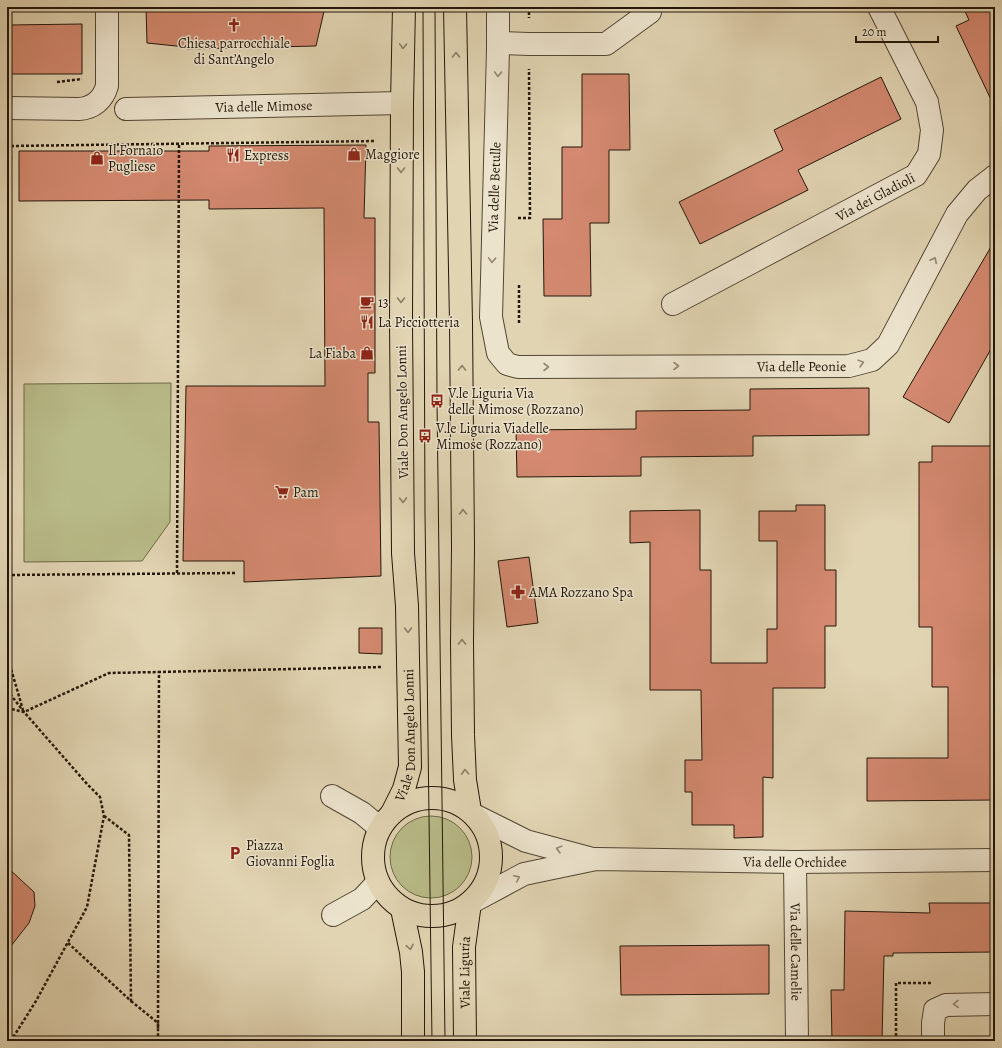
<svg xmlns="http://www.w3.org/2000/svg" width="1002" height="1048" viewBox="0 0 1002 1048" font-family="Alegreya,serif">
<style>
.green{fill:#b8bb88;stroke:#6e6948}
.building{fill:#d48970;stroke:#231709}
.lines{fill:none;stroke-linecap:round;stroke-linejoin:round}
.minor-casing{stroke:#524633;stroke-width:24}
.major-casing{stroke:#231709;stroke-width:24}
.path{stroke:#231709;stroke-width:2.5;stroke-dasharray:3 2;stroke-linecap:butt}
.minor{stroke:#ece3cd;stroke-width:22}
.major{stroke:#e1d4b2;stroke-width:22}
.tram{stroke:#231709;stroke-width:1}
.oneway{stroke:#8c7f66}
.oneway2{stroke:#928775}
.labels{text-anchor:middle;stroke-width:3;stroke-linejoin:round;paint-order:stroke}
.poi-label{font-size:14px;fill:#231709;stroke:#ece3cd;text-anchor:start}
.street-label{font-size:14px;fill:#231709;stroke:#ece3cd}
</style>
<rect width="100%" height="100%" fill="#e1d4b2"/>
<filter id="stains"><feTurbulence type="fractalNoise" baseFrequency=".005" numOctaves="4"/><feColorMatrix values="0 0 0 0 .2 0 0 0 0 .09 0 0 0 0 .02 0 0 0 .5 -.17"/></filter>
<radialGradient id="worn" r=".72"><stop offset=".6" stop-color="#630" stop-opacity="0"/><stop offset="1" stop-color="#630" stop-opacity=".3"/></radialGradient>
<!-- green -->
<g class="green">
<path d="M171 383 170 522 142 561 24 562V384Z"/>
<circle cx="431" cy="857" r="41"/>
</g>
<!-- building -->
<g class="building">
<path d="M146 7H325L316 46 187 49 186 47 147 43Z"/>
<path d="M963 7H995V108L956 26 969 20Z"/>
<path d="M82 24V74H7V25Z"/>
<path d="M582 74H629L630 150H609V223H590L591 296H544L543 219H562V147H582Z"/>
<path d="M881 77 901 119 798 170 808 190 700 244 679 202 783 150 774 130Z"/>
<path d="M366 145 364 218H375V373H368V422H379L381 576 244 582V561H183L186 386H325L324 208 209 209V200L19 201V151H209V146Z"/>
<path d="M995 240V342L949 423 903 397Z"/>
<path d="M869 388V435L753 436V456L641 457V476L517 477 516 430 636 429V411L750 410V389Z"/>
<path d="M932 446H995V800L867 801V758H948V687H932V627H919V462H932Z"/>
<path d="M796 505H825V570H836V626H825V688H773V778L763 777V837L734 838V825H692V792H685V760H702L701 690H650V542L630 543V511L700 510V570H711V663H767V629H777V541H759V511H796Z"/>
<path d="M529 557 538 623 507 627 498 561Z"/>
<path d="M359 628H382V654L359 653Z"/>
<path d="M7 867 34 892 35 906 29 923 7 951Z"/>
<path d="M929 903H995V952L893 953V956H884L882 1041H832L831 990H844L845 911 930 913Z"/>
<path d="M769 945V994L621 995 620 946Z"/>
</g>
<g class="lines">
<!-- minor casing -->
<g class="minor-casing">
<g id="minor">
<path id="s1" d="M498 7V49L491 317 498 353 507 364 518 367 849 366 872 360 888 345 957 214 977 190 995 176"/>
<path d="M498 43 529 44H606L650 12"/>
<path d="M7 108 79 109C93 108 103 100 107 86V7"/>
<path id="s2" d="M126 109 402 103"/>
<path id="s3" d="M673 304 916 175 929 154 932 130 927 102 879 7"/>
<path d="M332 796 362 813 380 828"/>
<path d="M476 816 526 841 593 859"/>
<path id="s4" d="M795 862 797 1041"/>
<path id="s5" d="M470 903 524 874 596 859 795 862 995 860"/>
<path d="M333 915 362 899 378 882"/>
<path d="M933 1041V1023L935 1010 946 1005 995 1004"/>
</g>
</g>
<!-- major casing -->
<g class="major-casing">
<g id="major">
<path d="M455 7 461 322 463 547 462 642 463 735 465 780 470 811"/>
<circle cx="432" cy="857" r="59"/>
<path id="s6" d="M392 813 404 789 410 767 407 606 403 553 401 323 402 103 404 7"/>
<path d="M402 909 411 952 413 972V1041"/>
<path id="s7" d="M465 1041 464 947 470 903"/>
</g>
</g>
<!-- path -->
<g class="path">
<path d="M529 7V18"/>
<path d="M57 82 82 79"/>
<path d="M11 146 376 141"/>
<path d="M7 160H11L10 132"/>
<path d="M518 218H530L529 69"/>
<path d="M519 285V323"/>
<path d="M426 322H437"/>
<path d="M177 573 179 144"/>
<path d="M7 575 236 573"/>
<path d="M7 655 23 710"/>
<path d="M7 690 24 712 109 673 159 672"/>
<path d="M7 708 24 712 88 785 100 797 104 816 87 907 36 1001 14 1036 9 1041"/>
<path d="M68 943 131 1001 129 835 104 816"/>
<path d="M131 1001 158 1023V1041"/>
<path d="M158 1028 159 672 383 667"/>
<path d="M896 1041V983H931"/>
</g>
<!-- minor -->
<use href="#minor" class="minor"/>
<!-- major -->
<use href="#major" class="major"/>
<!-- tram -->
<g class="tram">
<path d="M423 7 425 514 432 1041"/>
<path d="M435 7 437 401 445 1041"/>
</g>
</g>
<!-- one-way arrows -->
<defs><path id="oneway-chevron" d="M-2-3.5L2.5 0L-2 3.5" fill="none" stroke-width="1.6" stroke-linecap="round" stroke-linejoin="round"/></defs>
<g class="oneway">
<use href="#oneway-chevron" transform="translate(403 46) rotate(92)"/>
<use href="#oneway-chevron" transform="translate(456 55) rotate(-91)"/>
<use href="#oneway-chevron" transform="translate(401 170) rotate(90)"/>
<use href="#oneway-chevron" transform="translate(401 300) rotate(90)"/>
<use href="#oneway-chevron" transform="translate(462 368) rotate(-90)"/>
<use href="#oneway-chevron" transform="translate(403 500) rotate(89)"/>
<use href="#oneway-chevron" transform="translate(463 512) rotate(-90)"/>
<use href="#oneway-chevron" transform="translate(408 630) rotate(89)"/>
<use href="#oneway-chevron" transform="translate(462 642) rotate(-90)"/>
<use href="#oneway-chevron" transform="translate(465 772) rotate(-93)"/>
<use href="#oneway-chevron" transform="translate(410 947) rotate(79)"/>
</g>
<g class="oneway2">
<use href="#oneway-chevron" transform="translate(498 74) rotate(92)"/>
<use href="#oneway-chevron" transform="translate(492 260) rotate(92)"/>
<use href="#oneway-chevron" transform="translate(934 260) rotate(-63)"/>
<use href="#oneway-chevron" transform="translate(861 363) rotate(-15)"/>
<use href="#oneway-chevron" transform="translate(676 366)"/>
<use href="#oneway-chevron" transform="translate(546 367)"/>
<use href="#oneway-chevron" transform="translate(559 849) rotate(-165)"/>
<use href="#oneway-chevron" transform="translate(517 878) rotate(-26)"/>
<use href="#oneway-chevron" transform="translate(956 1004) rotate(179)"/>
</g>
<!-- icons -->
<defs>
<g id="church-bare" transform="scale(1.08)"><path d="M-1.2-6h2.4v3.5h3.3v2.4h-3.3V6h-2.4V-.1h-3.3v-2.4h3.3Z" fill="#8f2418" stroke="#ece3cd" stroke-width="2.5" paint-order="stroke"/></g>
<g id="shop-bare" transform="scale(1.08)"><path d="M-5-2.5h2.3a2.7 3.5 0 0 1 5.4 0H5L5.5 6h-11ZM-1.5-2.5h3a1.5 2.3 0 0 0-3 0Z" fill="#8f2418" stroke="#ece3cd" stroke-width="2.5" paint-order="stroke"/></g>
<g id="restaurant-bare" transform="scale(1.08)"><path d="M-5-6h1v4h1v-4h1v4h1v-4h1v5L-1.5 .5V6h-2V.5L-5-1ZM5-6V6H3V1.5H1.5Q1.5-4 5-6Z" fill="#8f2418" stroke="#ece3cd" stroke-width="2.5" paint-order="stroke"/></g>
<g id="cafe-bare" transform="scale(1.08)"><path d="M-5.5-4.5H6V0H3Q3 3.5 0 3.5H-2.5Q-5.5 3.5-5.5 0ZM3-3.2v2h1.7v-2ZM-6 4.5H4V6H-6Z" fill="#8f2418" stroke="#ece3cd" stroke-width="2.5" paint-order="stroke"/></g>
<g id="bus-bare" transform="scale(1.08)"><path d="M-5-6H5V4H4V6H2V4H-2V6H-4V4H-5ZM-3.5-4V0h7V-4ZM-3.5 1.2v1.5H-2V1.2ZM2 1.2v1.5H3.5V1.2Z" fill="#8f2418" stroke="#ece3cd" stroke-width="2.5" paint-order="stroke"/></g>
<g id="supermarket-bare" transform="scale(1.08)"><path d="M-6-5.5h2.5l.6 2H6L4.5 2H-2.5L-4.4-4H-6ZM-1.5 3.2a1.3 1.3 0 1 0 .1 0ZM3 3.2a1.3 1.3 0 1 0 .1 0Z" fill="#8f2418" stroke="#ece3cd" stroke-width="2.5" paint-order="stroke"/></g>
<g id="pharmacy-bare" transform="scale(1.08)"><path d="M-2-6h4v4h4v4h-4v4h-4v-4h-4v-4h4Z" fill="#8f2418" stroke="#ece3cd" stroke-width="2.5" paint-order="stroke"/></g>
<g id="parking-bare" transform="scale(1.08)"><path d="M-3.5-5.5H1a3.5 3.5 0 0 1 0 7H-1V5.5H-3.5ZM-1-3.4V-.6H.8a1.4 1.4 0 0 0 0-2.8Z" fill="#8f2418" stroke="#ece3cd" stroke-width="2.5" paint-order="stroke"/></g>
</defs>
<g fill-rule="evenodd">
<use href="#church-bare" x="234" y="25"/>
<use href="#shop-bare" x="354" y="154"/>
<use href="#restaurant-bare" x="233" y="155"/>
<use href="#shop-bare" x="97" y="158"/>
<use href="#cafe-bare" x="367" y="302"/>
<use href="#restaurant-bare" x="367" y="322"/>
<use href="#shop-bare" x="367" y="353"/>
<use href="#bus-bare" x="437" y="401"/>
<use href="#bus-bare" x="425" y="436"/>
<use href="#supermarket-bare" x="282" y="492"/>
<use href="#pharmacy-bare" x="518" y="592"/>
<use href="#parking-bare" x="235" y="853"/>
</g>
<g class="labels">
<!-- poi labels -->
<g class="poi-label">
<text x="234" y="48" text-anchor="middle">Chiesa parrocchiale<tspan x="234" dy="16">di Sant’Angelo</tspan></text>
<text x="108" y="155">Il Fornaio<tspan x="108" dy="16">Pugliese</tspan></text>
<text x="365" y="159">Maggiore</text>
<text x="244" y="160">Express</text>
<text x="378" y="307">13</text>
<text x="378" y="327">La Picciotteria</text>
<text x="356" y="358" text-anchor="end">La Fiaba</text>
<text x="448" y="398">V.le Liguria Via<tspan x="448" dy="16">delle Mimose (Rozzano)</tspan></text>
<text x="436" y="433">V.le Liguria Viadelle<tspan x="436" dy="16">Mimose (Rozzano)</tspan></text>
<text x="293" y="497">Pam</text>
<text x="529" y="597">AMA Rozzano Spa</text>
<text x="246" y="850">Piazza<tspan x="246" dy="16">Giovanni Foglia</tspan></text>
</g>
<!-- street labels -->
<g class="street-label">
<text dy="5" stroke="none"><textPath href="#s2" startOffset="138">Via delle Mimose</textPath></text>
<text transform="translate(494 187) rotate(-88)" y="5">Via delle Betulle</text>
<text dy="5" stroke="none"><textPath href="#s3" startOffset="229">Via dei Gladioli</textPath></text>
<text dy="5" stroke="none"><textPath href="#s1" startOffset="656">Via delle Peonie</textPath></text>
<text transform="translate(402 412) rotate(-91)" y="5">Viale Don Angelo Lonni</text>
<text dy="5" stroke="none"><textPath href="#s6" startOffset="81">Viale Don Angelo Lonni</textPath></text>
<text dy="5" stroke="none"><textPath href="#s5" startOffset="334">Via delle Orchidee</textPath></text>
<text dy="5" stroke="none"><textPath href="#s4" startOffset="90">Via delle Camelie</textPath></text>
<text dy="5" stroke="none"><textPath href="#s7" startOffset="69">Viale Liguria</textPath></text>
</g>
</g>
<!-- margin -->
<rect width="1002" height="1048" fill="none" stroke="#e1d4b2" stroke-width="24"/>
<rect x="8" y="8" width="986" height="1032" fill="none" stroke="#231709" stroke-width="2"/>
<rect x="12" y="12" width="978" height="1024" fill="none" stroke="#231709"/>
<!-- scale -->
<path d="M856 36v6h82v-6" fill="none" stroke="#231709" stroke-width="2"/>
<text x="862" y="36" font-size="12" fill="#231709" stroke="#ece3cd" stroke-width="3" paint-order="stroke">20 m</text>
<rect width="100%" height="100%" filter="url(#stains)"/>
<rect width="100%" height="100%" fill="url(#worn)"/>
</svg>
